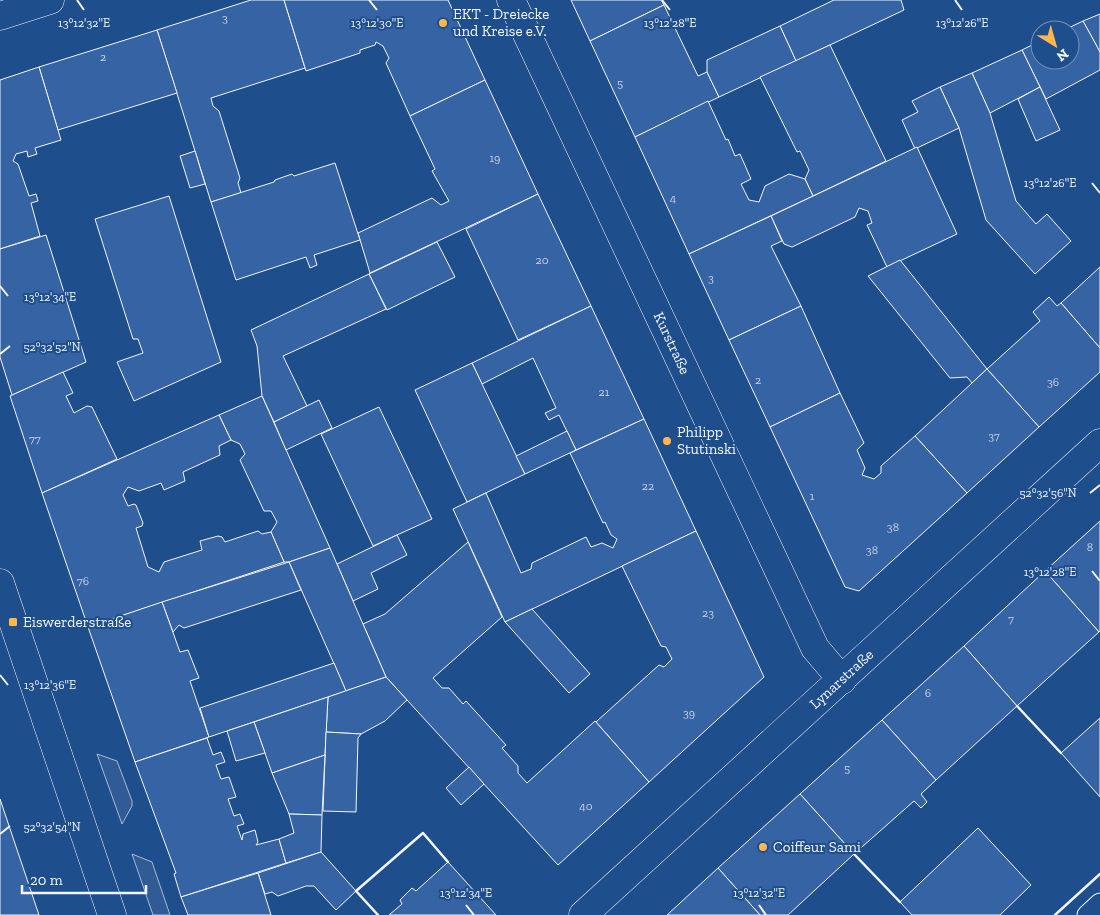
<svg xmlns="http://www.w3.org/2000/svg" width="1100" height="915" viewBox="0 0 1100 915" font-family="'Zilla Slab',serif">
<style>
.parking{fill:#305b95;stroke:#a8bbd7}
.building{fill:#3563a3;stroke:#f2f6ff}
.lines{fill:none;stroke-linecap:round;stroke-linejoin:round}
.service-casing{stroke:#f2f6ff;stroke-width:21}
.minor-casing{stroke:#f2f6ff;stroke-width:29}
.secondary-casing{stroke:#f2f6ff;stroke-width:29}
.service{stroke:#1f4e8c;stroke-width:19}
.minor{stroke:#1f4e8c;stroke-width:28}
.secondary{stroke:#1f4e8c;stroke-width:28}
.wall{stroke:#f2f6ff;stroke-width:2.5}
.ticks{fill:none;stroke:#f2f6ff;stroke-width:2}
.poi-dot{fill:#ffb74d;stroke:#1f4e8c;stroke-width:2}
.labels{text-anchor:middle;stroke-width:4;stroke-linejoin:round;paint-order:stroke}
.number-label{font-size:12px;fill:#c3d1e8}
.poi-label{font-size:15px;fill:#f2f6ff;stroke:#1f4e8c;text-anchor:start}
.street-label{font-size:15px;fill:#f2f6ff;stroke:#1f4e8c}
.ticks-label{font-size:12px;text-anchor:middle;fill:#f2f6ff;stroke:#1f4e8c;stroke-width:4;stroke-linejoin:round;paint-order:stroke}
</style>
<rect width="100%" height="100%" fill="#1f4e8c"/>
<!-- parking -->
<g class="parking">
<path d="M97 754 117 761 132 801V806L122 824Z"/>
<path d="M132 854 152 862 170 915H153Z"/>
</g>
<!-- building -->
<g class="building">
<path d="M251 0H284L305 68 211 98 213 106 219 111 240 178 238 183 241 193 211 202 157 30Z"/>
<path d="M284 0H448L485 80 410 116 386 63 389 58 383 46 376 42 375 45 360 50V53L306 71Z"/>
<path d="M571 0H661L664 5 590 41Z"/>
<path d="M834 0H901L904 10 796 61 780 26Z"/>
<path d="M664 5 698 76 707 72 719 97 635 137 590 41Z"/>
<path d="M1100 14V52L1083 21Z"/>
<path d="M1083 21 1100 52V70L1046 99 1022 50 1040 41V60H1070V30H1064Z"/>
<path d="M780 26 796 61 719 97 707 72V60Z"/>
<path d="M157 30 177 93 58 130 39 67Z"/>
<path d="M830 45 886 161 813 196 805 179 809 170 800 151 797 152 760 77Z"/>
<path d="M1022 50 1040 87 990 113 972 73Z"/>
<path d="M39 67 61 140 35 148 37 154 28 157 27 151 16 154 13 161 18 164 29 196 36 194 38 201 31 203 40 236 0 249V80Z"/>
<path d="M972 73 990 113 1016 201 1036 224 1047 214 1071 241 1035 274 986 220 959 128 940 87Z"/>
<path d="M485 80 538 194 370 273 358 233 432 198 441 205 449 201 432 171 435 169 410 116Z"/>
<path d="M940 87 959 128 915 149 902 120 918 112 912 101Z"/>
<path d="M1040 87 1060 130 1036 141 1018 99Z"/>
<path d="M708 101 726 140 728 139 735 156 740 154 751 179 741 184 749 200 759 202 765 186 789 174 805 179 813 196 689 254 635 137Z"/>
<path d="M917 147 957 234 887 267 867 225 872 223 868 211 859 208 855 217 792 247 784 244 771 216Z"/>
<path d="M195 151 205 184 190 188 180 156Z"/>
<path d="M335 163 360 240 314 255 317 265 310 268 306 257 236 280 211 202 274 182 275 180 292 174 294 176Z"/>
<path d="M538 194 591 306 518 340 466 229Z"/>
<path d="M169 196 221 362 134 401 117 362 143 353 138 339H133L95 219Z"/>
<path d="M771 216 782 241 771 246 801 306 729 340 689 254Z"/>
<path d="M46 235 86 362 12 395 0 357V249Z"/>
<path d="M437 242 455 277 387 310 369 274Z"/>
<path d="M900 260 987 369 972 383 967 377 950 378 868 276Z"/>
<path d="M1100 267V348L1061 303Z"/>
<path d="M369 274 386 309 283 356 307 406 274 422 262 396 257 346 251 330Z"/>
<path d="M1049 297 1057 306 1061 303 1100 348V372L1039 427 987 369 1040 321 1033 312Z"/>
<path d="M591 306 644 419 576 450 559 415 549 420 545 413 556 408 533 358 482 384 472 363Z"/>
<path d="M801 306 840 393 770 427 729 340Z"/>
<path d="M472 363 525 474 467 502 415 390Z"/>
<path d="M987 369 1039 427 967 493 915 436Z"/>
<path d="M63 372 73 393 66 396 74 413 87 406 92 407 117 459 42 493 10 396Z"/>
<path d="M840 393 864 443 857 450 865 468 862 475 874 479 881 473V466L915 436 967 493 859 591 845 587 770 427Z"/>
<path d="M262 396 330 548 289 562H284L271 532 277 522 271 511H264L240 460 245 454 240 444 231 440 219 415Z"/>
<path d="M319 400 332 428 286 450 274 422Z"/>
<path d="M379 407 432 519 373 546 321 434Z"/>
<path d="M219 415 231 440 219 446 220 455 183 472 185 481 164 490 161 483 139 491 128 487 123 495 128 506 134 504 136 505 143 523 142 526 136 528 148 567 159 572 164 562 202 550 200 541 218 536 222 537 225 542 258 531 262 534 271 532 284 562 88 627 42 493Z"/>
<path d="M644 419 696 531 505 622 453 509 486 493 521 573 531 569 532 563 586 537 591 547 602 543 613 548 617 539 611 535 605 522 603 523 570 453Z"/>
<path d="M567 431 576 450 525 474 516 456Z"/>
<path d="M1100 521V631L1099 632 1045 571Z"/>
<path d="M696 531 764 677 649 782 596 722 659 665 664 667 672 659 666 647 661 646 622 566Z"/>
<path d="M397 535 407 555 371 573 378 589 353 601 337 564Z"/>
<path d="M468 542 502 617 433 678 442 688H449L463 704 466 701 506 745 502 748 518 766V773L527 783 595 721 649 782 558 865 386 677 363 624 385 614Z"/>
<path d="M330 548 386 677 346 691 289 562Z"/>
<path d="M289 562 301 590 184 628 179 625 173 632 162 602Z"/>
<path d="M1045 571 1099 632 1017 706 964 646Z"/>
<path d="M162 602 180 652 188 650 199 678 190 681 209 737 135 762 88 627Z"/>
<path d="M532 609 590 674 569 693 505 622Z"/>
<path d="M964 646 1017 706 936 780 882 720Z"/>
<path d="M334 663 346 691 209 737 200 708Z"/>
<path d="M386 677 407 700 385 721 361 734 326 732 328 697Z"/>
<path d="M328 697 325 755 272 773 254 722Z"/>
<path d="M1100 718V797L1061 753Z"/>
<path d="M882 720 936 780 921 794 927 802 921 808 914 801 854 854 800 794Z"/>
<path d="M254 722 265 753 236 761 227 731Z"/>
<path d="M326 732 361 734 358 738 356 812 323 811Z"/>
<path d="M207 738 213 755 221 752 225 762 216 765 221 779 229 777 236 797 228 799 234 816 240 814 244 824 237 826 242 840 243 834 255 830 258 842 256 845 279 839 286 863 181 897 174 874 176 873 135 762Z"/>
<path d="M325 755 322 815 289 814 272 773Z"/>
<path d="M469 767 484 784 461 805 446 788Z"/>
<path d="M800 794 854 854 788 915H760L718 868Z"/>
<path d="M0 799 39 915H0Z"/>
<path d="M289 814 322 815 321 852 286 863 279 839 294 833Z"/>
<path d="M978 828 1031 885 1000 915H912L900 902Z"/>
<path d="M321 852 356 891 336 910 314 886H306L278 896 272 892 265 894 258 873Z"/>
<path d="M448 862 496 915H389L402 904 400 900 412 888 416 891Z"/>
<path d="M718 868 760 915H667Z"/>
<path d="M258 873 271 915H188L181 897Z"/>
</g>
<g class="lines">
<!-- service casing -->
<g class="service-casing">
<path id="service" d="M1087 915 1100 903"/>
</g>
<!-- minor casing -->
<g class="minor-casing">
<g id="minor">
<path id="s1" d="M511 0 815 648 842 680"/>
<path d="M0 16 50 0"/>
<path id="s2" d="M583 915 1100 443"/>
</g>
</g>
<!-- secondary casing -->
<g class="secondary-casing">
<path id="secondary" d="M0 583 112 915"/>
</g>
<!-- service -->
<use href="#service" class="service"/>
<!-- minor -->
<use href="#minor" class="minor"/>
<!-- secondary -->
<use href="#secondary" class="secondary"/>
<!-- wall -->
<g class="wall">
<path d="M1017 706 1061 753"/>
<path d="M854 854 900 902"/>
<path d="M378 915 356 891 423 833 448 862"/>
<path d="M1055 915 1100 874"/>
</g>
</g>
<!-- ticks -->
<path class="ticks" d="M77 0 84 10M369 0 377 10M662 0 670 10M955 0 962 10M1092 183 1100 193M0 286 8 296M0 354 10 346M1090 493 1100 485M1092 571 1100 581M0 675 8 685M0 834 10 826M466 905 474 915M759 905 766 915"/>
<!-- markers -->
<g class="poi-dot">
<circle cx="443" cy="23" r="5"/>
<circle cx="667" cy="441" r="5"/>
<rect x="8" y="617" width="10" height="10" rx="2.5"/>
<circle cx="763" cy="847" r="5"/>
</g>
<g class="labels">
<!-- number labels -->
<g class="number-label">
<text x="225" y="22">3</text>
<text x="103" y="61">2</text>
<text x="620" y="87">5</text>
<text x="495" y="162">19</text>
<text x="673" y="202">4</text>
<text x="542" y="264">20</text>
<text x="711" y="282">3</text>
<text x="758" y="384">2</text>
<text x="1053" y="386">36</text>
<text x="604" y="396">21</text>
<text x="994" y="440">37</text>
<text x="35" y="443">77</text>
<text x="648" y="490">22</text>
<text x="812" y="500">1</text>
<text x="893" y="531">38</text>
<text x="1090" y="551">8</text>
<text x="872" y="554">38</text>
<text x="83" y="585">76</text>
<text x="708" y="617">23</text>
<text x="1011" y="623">7</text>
<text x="928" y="697">6</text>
<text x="689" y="717">39</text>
<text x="847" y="772">5</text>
<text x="586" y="810">40</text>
</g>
<!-- poi labels -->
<g class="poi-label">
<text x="453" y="19">EKT - Dreiecke<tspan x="453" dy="17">und Kreise e.V.</tspan></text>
<text x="677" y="437">Philipp<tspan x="677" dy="17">Stutinski</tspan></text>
<text x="23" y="627">Eiswerderstraße</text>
<text x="773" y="852">Coiffeur Sami</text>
</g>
<!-- street labels -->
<g class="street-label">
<text dy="5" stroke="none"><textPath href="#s1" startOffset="379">Kurstraße</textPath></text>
<text dy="5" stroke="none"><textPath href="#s2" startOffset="350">Lynarstraße</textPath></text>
</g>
</g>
<g class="ticks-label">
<text x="84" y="27">13°12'32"E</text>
<text x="377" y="27">13°12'30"E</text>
<text x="670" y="27">13°12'28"E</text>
<text x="962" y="27">13°12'26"E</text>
<text x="1050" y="187">13°12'26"E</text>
<text x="50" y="301">13°12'34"E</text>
<text x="52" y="351">52°32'52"N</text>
<text x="1048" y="497">52°32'56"N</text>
<text x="1050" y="576">13°12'28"E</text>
<text x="50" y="689">13°12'36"E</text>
<text x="52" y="831">52°32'54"N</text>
<text x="466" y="897">13°12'34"E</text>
<text x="759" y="897">13°12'32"E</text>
</g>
<!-- north arrow -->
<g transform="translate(1055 45) rotate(143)"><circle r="24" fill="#1f4e8c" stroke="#7391ba"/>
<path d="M0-4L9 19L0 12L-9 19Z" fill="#ffb74d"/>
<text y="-8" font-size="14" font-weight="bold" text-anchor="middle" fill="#f2f6ff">N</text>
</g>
<!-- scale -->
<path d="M22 885v8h124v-8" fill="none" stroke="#f2f6ff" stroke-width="2.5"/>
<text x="30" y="885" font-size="15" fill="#f2f6ff" stroke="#1f4e8c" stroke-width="4" paint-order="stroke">20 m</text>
</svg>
